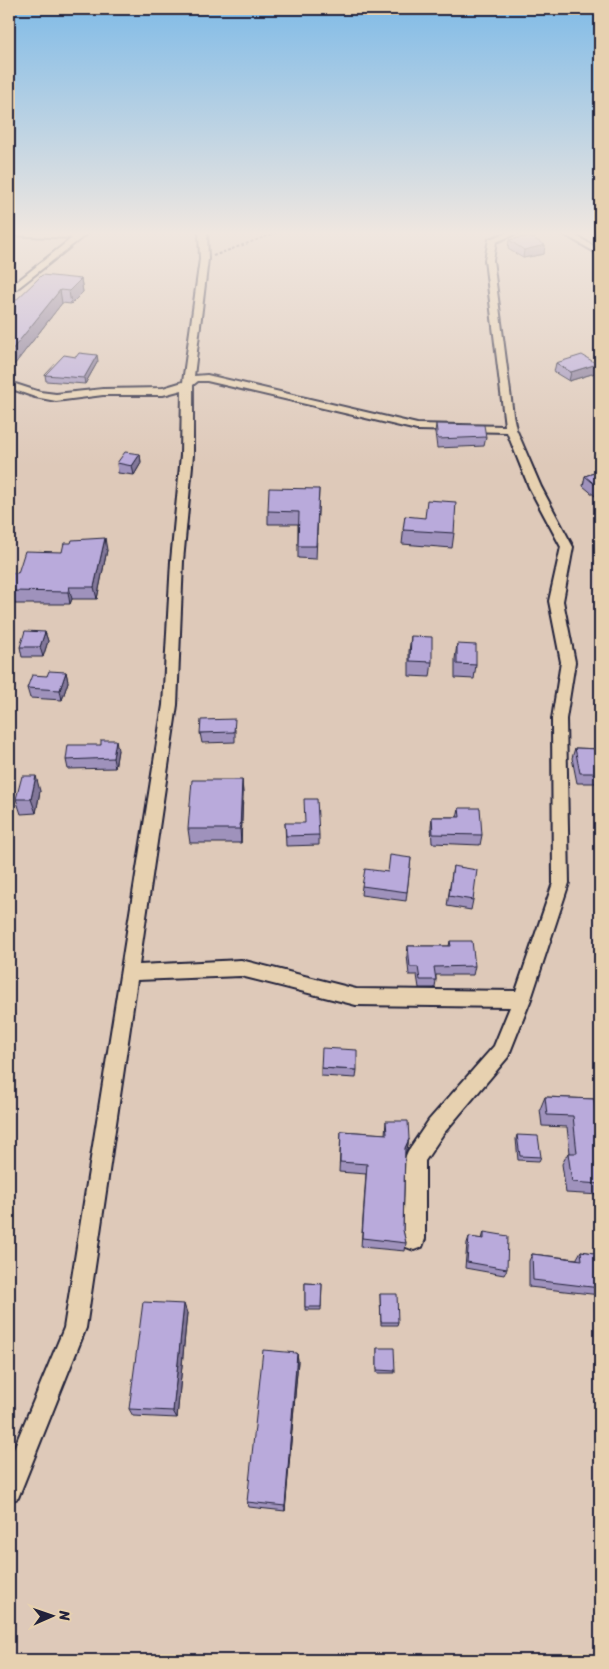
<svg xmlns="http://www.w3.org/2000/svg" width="609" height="1669" viewBox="0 0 609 1669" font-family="Sriracha,sans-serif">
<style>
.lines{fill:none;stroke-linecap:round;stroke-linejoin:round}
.minor-casing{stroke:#22223b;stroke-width:4}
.path{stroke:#22223b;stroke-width:2;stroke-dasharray:3 2;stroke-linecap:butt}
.minor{fill:#e7d1b0;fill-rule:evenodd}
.wall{fill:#9f92bc;stroke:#22223b}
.shaded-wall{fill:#827799;stroke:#22223b}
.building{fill:#b9aadb;stroke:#22223b}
</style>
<rect width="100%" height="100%" fill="#dec9b9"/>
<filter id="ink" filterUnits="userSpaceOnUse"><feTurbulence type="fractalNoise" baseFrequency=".02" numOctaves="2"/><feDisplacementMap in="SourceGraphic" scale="10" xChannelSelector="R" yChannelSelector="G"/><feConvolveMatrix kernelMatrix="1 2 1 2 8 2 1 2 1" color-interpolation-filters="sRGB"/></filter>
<g filter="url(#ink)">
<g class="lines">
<!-- minor casing -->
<g class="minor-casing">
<g id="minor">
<path d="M9 232 78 233 89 232 9 295V288L72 238 9 235Z"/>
<path d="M199 232H207L208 259 194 376 207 375 417 424 505 426 485 260 489 239 509 232 518 233 496 242 493 260 513 415 516 429 541 487 573 547 563 601 575 662 566 719 569 883 531 999 508 1057 443 1134 425 1161V1239L422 1247 414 1250 406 1247 403 1239 405 1158 408 1151 429 1120 494 1046 510 1007 356 1005 241 976 137 980 86 1328 18 1498 9 1502V1460L64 1328 163 705 171 561 181 455 182 390 163 395H103L56 401 35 397 9 388V382L40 392 56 394 103 389 163 388 183 382 200 259ZM198 381H207L417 430 507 432 529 487 561 547 549 601 561 662 552 719 553 883 516 991 356 989 241 960 139 965 177 705 183 561 193 455V385Z"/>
<path d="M560 232H570L600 250V255Z"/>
</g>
</g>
<!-- path -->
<path class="path" d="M213 256 278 232"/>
<!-- minor -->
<use href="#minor" class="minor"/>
</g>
<!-- wall -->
<g class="wall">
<path d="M509 240 545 245 544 254 523 258 508 249Z"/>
<path d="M81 279 83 292 71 304 62 303 14 365 9 364V307Z"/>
<path d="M98 361 85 384 46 381 45 375Z"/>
<path d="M556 363 595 373 569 381 554 372Z"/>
<path d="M436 424 486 437 484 446 437 448 435 432Z"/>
<path d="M140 454 141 463 134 475 118 473 117 463Z"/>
<path d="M600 471V495L595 496 583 486 585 476Z"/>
<path d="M319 489 316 559 298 558V524H268V511Z"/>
<path d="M405 516 454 533 452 548 402 544Z"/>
<path d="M107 550 97 599H72L70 604H15L14 600H9V572L18 573 62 552Z"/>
<path d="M45 632 48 641 43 657H22L20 647Z"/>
<path d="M411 636 432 662 430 677 409 676V651Z"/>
<path d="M457 644 476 665 474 679 455 678V659Z"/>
<path d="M66 672 68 682 62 700 30 698 27 688 47 676Z"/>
<path d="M235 729V742L202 743 200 733Z"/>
<path d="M101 745 118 750 115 768 68 769 66 760Z"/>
<path d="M575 748 600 749V783H577L572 758Z"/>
<path d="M242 780 243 794 241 843H190L188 829Z"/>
<path d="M40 791 36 813 21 814 16 799Z"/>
<path d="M459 808 482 835 480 845 432 843 431 826 432 817H457Z"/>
<path d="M285 823 319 835V845L286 846Z"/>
<path d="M411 858 406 901 361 895 362 886Z"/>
<path d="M453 866 473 900 471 910 447 906Z"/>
<path d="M450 941 475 966 473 975H436V980L435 988H419L417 975H409L407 955 408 946H449Z"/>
<path d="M321 1068 357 1070 356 1078 321 1076Z"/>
<path d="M545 1097 594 1099 600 1145V1195L566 1193 562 1164 568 1153H570L567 1127 542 1126 540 1109Z"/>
<path d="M386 1121 409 1139 407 1149 405 1154 403 1230 406 1243 405 1251 361 1247 366 1174 339 1172 341 1131 385 1134Z"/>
<path d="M517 1135 541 1157 539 1161 518 1160 516 1139Z"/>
<path d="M484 1232 507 1269 504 1275 465 1268 467 1243 469 1237 482 1239Z"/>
<path d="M581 1251 600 1254V1295L529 1287V1261L532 1254 577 1259V1258Z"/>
<path d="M305 1283 322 1284 321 1310H305Z"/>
<path d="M380 1294 398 1322 397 1325H381Z"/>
<path d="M187 1313 177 1418 133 1416 129 1409Z"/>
<path d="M377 1348 395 1371V1373H377Z"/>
<path d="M297 1353 298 1361 285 1511 249 1507 247 1502Z"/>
</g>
<!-- shaded-wall -->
<g class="shaded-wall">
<path d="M545 245 544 254 523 258 524 250Z"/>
<path d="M81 279 83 292 71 304 69 291Z"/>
<path d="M60 290 62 303 14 365 11 351Z"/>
<path d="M97 355 98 361 85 384 84 378Z"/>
<path d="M597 364 595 373 569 381 571 372Z"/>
<path d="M140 454 141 463 134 475 132 466Z"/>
<path d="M600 486V495L595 496 598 487Z"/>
<path d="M105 538 107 550 97 599 94 587Z"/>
<path d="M69 587 72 599 70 604 68 592Z"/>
<path d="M45 632 48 641 43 657 40 647Z"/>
<path d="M66 672 68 682 62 700 60 690Z"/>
<path d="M116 740 118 750 115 768 113 758Z"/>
<path d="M36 776 40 791 36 813 31 799Z"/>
<path d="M242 780 243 794 241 843 240 829Z"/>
<path d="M409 1139 407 1149 403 1158 405 1148Z"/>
<path d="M9 1248 11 1252 9 1269Z"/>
<path d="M184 1304 187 1313 177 1418 173 1411Z"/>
<path d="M297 1353 298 1361 285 1511V1506Z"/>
</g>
<!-- building -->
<g class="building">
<path d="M529 236 545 245 524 250 509 240Z"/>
<path d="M42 275 81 279 69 291 60 290 11 351H9V307Z"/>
<path d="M79 353 97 355 84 378 45 375 64 355 76 357Z"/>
<path d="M582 355 597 364 571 372 556 363Z"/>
<path d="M436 424 484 425 486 437 438 439Z"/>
<path d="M125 452 140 454 132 466 117 463Z"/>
<path d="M600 471V486L598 487 585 476Z"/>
<path d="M269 488 319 489 316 546H298L299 512 268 511Z"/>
<path d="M427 500 456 502 454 533 403 530 405 516 425 518Z"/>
<path d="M105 538 94 587H69L68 592 12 591 13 588H9V572L18 573 25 551 62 552 64 543H71L72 540Z"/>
<path d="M25 631 45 632 40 647H20Z"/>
<path d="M411 636 432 637V662L410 661Z"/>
<path d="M457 644 476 645V665L457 664Z"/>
<path d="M49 671 66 672 60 690 27 688 32 675 47 676Z"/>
<path d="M235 719 234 732 200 733 201 720Z"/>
<path d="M101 740H116L113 758 66 760 68 745H101Z"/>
<path d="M575 748 600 749V773H580Z"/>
<path d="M22 776H36L31 799H16Z"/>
<path d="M192 780H242L240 829H188Z"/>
<path d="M304 799H317L319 835 286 836 285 823H305Z"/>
<path d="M459 808H480L482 835 433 834 432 817H460Z"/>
<path d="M390 855 411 858 407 892 362 886 365 869 388 872Z"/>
<path d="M453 866 477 870 473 900 449 896Z"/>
<path d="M450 941H472L475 966 434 967 436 980H420L418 967H410L408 946H451Z"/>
<path d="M322 1048 357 1050V1070L321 1068Z"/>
<path d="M545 1097 594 1099 600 1145V1184L572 1182 568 1153H577L573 1116 547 1115Z"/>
<path d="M386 1121H408L409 1139 405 1148 403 1230 406 1243 362 1238 367 1164 340 1162 341 1131 387 1134Z"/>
<path d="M517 1135 538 1136 541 1157 520 1156Z"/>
<path d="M484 1232 508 1236 507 1269 467 1262 469 1237 484 1239Z"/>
<path d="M581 1251 600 1254V1288L533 1280 532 1254 582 1260Z"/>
<path d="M305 1283 322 1284 321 1307H305Z"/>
<path d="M380 1294H397L398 1322H381Z"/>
<path d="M143 1302 184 1304 173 1411 129 1409Z"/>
<path d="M377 1348H394L395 1371 377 1370Z"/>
<path d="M263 1350 297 1353 285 1506 247 1502Z"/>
</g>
</g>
<!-- sky -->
<linearGradient id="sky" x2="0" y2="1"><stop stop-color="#80bbe7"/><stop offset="0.5" stop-color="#f0e7e0"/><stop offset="1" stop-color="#f0e7e0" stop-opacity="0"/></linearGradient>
<rect width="609" height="466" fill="url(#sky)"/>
<!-- margin -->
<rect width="609" height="1669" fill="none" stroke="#e7d1b0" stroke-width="30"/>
<rect x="15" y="15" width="579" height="1639" fill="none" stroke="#22223b" stroke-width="2" filter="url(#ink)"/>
<!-- north arrow -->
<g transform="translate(52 1616) rotate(88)" stroke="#e7d1b0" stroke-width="4" paint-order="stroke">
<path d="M0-4L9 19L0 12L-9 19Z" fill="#22223b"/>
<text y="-8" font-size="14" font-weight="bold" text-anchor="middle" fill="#22223b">N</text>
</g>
</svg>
